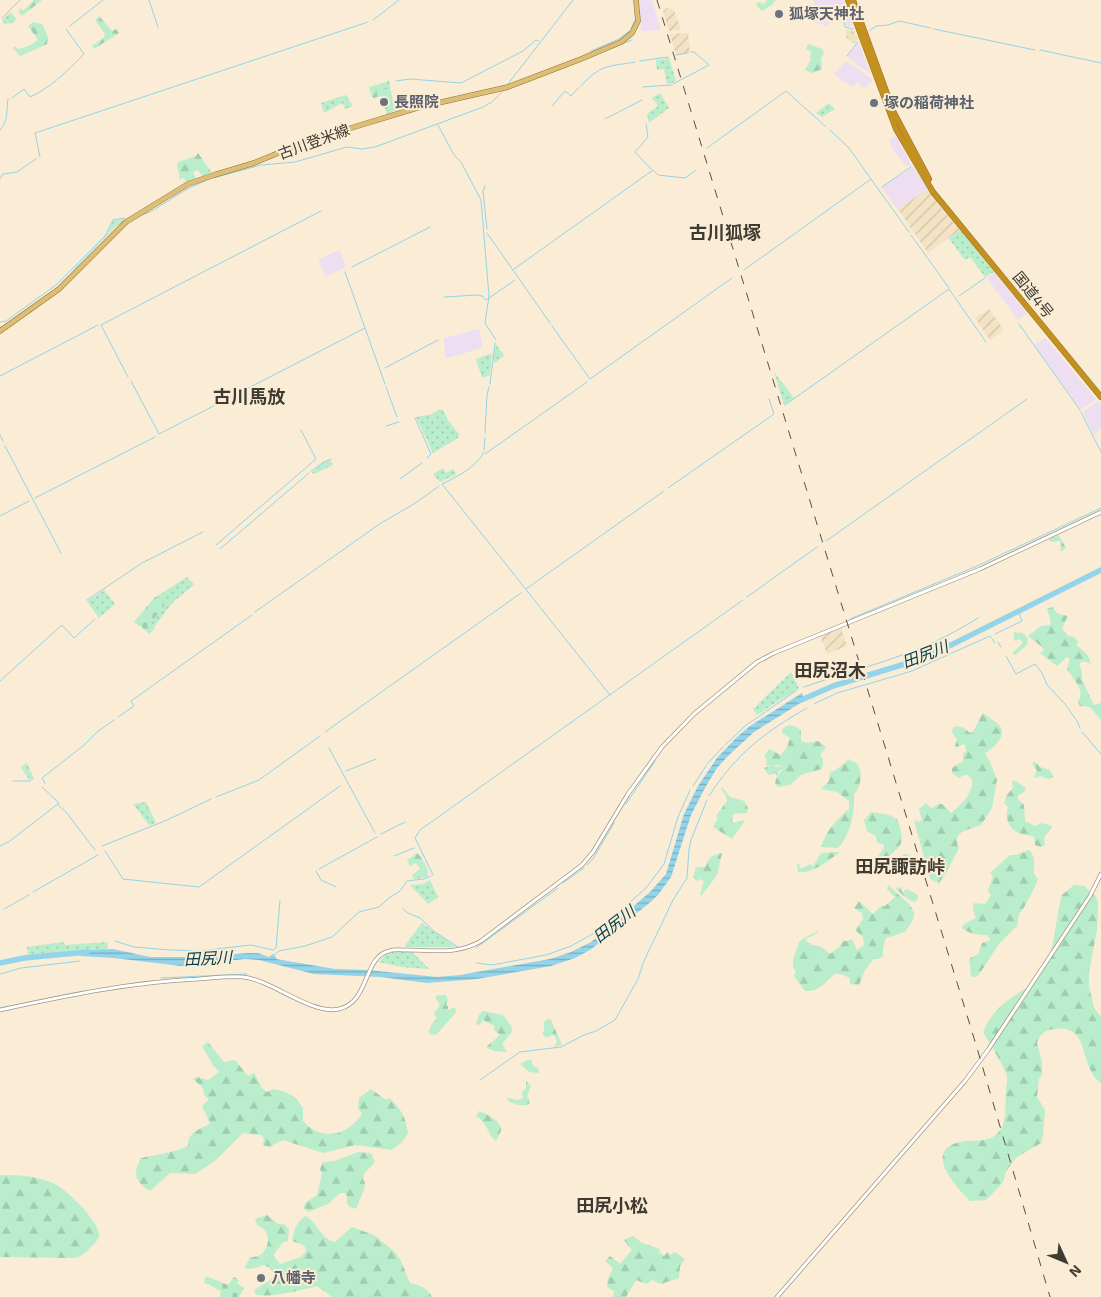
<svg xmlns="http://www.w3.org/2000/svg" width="1101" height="1297" viewBox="0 0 1101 1297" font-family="'Exo 2','Noto Sans JP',sans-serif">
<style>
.commercial{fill:#eddef1}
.industrial{fill:url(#industrial-furrows)}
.grass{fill:url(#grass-dots)}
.forest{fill:url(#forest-firs)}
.sand{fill:url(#sand-dots)}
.cemetery{fill:url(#cemetery-stones)}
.water{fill:url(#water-rules)}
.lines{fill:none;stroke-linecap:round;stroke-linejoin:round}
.stream{stroke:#92d4e9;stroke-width:1}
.river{stroke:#92d4e9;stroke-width:5.5}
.minor-casing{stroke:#a29680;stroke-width:4.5}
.major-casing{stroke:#967326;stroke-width:5.5}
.highway-casing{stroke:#967326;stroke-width:6}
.minor{stroke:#fff;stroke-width:3}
.major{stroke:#dcbd79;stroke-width:4.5}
.highway{stroke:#c49120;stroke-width:5}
.rail{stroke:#575147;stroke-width:1;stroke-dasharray:9 9;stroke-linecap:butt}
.worship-dot{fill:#6b7280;stroke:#faecd5;stroke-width:2}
.labels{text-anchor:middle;stroke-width:4;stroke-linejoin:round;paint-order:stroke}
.worship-label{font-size:15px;font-weight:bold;fill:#5b616d;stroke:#faecd5;text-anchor:start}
.street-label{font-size:15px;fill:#403b32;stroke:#faecd5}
.water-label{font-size:16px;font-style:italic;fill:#003e4c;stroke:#faecd5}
.quarter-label{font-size:18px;font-weight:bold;fill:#403b32;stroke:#faecd5}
</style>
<defs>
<pattern id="industrial-furrows" width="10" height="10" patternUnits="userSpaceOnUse" patternTransform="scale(1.25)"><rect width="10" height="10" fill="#f3e2c4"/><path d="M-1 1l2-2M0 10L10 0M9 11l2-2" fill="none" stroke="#d1c3a9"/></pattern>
<pattern id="grass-dots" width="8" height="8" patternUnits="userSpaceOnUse" patternTransform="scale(1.25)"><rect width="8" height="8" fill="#b9edcb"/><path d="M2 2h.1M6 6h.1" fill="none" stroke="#a0ccaf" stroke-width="1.8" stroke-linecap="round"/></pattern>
<pattern id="forest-firs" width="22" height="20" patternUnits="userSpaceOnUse" patternTransform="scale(1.25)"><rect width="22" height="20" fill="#b9edcb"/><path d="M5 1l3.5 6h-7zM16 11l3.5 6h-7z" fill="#a0ccaf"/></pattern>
<pattern id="sand-dots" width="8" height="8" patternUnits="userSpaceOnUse" patternTransform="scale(1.25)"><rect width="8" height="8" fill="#eee5bf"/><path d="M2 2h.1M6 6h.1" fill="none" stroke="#cdc5a5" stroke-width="1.8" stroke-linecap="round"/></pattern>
<pattern id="cemetery-stones" width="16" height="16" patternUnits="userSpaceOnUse" patternTransform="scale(1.25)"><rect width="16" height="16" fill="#b9edcb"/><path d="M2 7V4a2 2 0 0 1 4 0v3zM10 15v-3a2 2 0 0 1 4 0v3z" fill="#a0ccaf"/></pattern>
<pattern id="water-rules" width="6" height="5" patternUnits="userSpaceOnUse" patternTransform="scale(1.25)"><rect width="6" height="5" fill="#92d4e9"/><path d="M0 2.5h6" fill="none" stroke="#79adbd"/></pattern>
</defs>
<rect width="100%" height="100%" fill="#faecd5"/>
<!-- commercial -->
<g class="commercial">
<path d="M638 0H652L661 30 641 31 640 15Z"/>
<path d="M816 0H843L853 27 846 25 844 14 835 9 828 26 805 19Z"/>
<path d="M859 43 870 73H869L847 57Z"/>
<path d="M846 61 872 79V82L864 88 857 82 852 87 847 83 846 84 834 74Z"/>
<path d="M896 136 911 165 907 167 891 147 892 145 888 140Z"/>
<path d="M913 167 928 189 898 209 882 188Z"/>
<path d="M339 250 346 266 326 277 318 260Z"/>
<path d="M994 273 1027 313 1018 320 987 278Z"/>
<path d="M479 329 483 347 462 354 446 358 445 357 444 338Z"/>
<path d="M1045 338 1096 399 1081 409 1034 345Z"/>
<path d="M1098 401 1101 405V429L1094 435 1083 412Z"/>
</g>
<!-- industrial -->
<g class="industrial">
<path d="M667 8 674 10 681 30 669 31 663 11Z"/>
<path d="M688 33 690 52 676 55 670 34Z"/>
<path d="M928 189 941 208 960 230 928 253 898 209Z"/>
<path d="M989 309 1004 330 990 340 975 318Z"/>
<path d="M841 628 847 646 827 654 820 636Z"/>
</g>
<!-- grass -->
<g class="grass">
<path d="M10 12 17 19 12 23 4 24 2 20Z"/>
<path d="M669 58 676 81 670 84H667L664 69 657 70 656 60Z"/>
<path d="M660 93 669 108 649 123 647 114 658 106 652 98Z"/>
<path d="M346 95 353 106 345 109 342 103 324 113 321 103Z"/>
<path d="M829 103 835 109 822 117 816 113Z"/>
<path d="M129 218 114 228 73 271V270L107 234 113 221Z"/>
<path d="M960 230 994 272 985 277 970 257 965 260 949 239Z"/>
<path d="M496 344 504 356 495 363 493 359Z"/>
<path d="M492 353 490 375 482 378 476 359Z"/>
<path d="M774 372 794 398 784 405Z"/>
<path d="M440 409 443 410 447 419 459 434 458 438 433 453 416 417 432 414Z"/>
<path d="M330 460 333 465 314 474 312 472 323 463Z"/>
<path d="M443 468 446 473 453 469 457 474 440 482 433 474Z"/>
<path d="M187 577 194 585 173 602 154 627 155 628 149 634 145 630 165 605 156 597Z"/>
<path d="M104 590 115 604 99 618 87 601Z"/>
<path d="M791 672 799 688 757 715 753 709Z"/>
<path d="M27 763 34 779 30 781 21 767Z"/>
<path d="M146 802 156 823 149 825 133 804Z"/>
<path d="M430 880 438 897 428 904 410 885 423 884Z"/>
<path d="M422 923 456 947H406L405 945Z"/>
<path d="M63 942 65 945 108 942 107 949 81 950 28 955 27 947Z"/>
<path d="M393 952H412L429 969 401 967 379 962 385 955Z"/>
</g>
<!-- forest -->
<g class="forest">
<path d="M34 0H42L22 16 18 11 21 8 23 11Z"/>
<path d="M767 0H776L772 5 762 11 756 5 758 2 764 4Z"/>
<path d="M99 16 112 31 116 29 119 33 94 49 92 46 104 37 105 34 95 20Z"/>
<path d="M33 22 42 24 48 37 47 44 20 56 13 48 15 46 18 49C26 48 31 45 38 40L28 26Z"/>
<path d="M808 44 822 49 824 53 821 59 822 69 812 73 805 70 811 59 810 57 812 52 806 49Z"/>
<path d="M389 81 390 87 377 90 378 94 372 96 369 87Z"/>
<path d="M198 153 212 173 202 176 198 170 193 172 196 179 186 182 184 178 179 179C181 173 175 168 178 162L196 156Z"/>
<path d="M1058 534 1066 548 1061 552 1060 541 1052 542 1048 540Z"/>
<path d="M1052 607 1058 614 1068 616 1062 628 1068 636 1074 637 1078 641 1077 646C1084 651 1089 655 1091 664L1083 661 1079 664 1082 672V680L1094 705 1101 703V720L1090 707 1080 706 1078 702C1086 690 1073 679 1067 669L1070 659 1067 657 1057 666 1040 653 1044 650C1042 645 1033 641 1028 636L1041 626 1050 625 1051 621 1047 609Z"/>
<path d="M1014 632 1024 634 1028 639 1027 645 1015 655 1012 653 1020 646 1023 642 1019 639 1014 641Z"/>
<path d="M983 713C987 717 996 721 1000 726 1007 737 993 748 985 753L989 760 997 780 992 808 981 825C970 830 950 831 959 848L946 873 939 883 930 879 914 820 919 822 922 820 919 809 926 803 930 807 933 808 938 804H942L951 813C962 804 971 796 973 781L968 775H964L959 778 952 773V768L963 761V755L966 751 965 745 963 744 956 748 955 746 957 740 952 732 953 728 957 726 964 728 970 733 973 732Z"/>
<path d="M789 725 794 726 801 730V741L808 743 818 741 826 747 820 755 823 759V766L821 769 801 775 790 785 778 787 775 783C777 776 779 772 785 768L779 765 766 766 767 759 764 756 769 749 781 755 787 747 790 738 782 733 783 728Z"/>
<path d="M849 759C851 761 854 762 856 763 864 770 861 787 854 794 855 811 851 835 838 848L821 847C825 832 837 819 849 809V801L837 792 821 789 829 781 830 772 836 770Z"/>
<path d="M1034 762 1037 763 1040 767 1050 770 1054 777 1048 779 1040 776 1036 778 1034 777 1037 771 1032 763Z"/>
<path d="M1014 780 1026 788 1024 792 1018 796V799L1024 805 1025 821 1035 826 1042 823 1052 826 1044 838 1045 845 1041 847 1035 845 1034 837C1030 835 1026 835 1022 834 1010 831 1004 819 1008 807L1004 803 1007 795 1013 788 1012 782Z"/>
<path d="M722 787 730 797 744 801 748 808 747 813 733 814 732 821 734 823 744 820V822L732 839 713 827 718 818 716 816 727 801 726 796 721 789Z"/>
<path d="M871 812 889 815 897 819C906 843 903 846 883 860L879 859V855L884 848 883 844 877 843 876 836 867 831 864 820Z"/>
<path d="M1029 850C1040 861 1028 870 1038 879 1036 886 1023 911 1019 914L1017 926 999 944 978 976 974 977 971 976 969 959 978 954 982 943 991 940 987 935C977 935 970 934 962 928L964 924 976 918 973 909 974 903 985 904 991 895 988 891 993 876 990 873 1010 855H1016Z"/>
<path d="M840 852C829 860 813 874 798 872L797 863 799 864 801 869 810 864 813 866 821 853Z"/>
<path d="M417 853C423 858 429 869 428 877L414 879 412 875 420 869 416 863 410 866 407 860Z"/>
<path d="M722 853 717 875 702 895H700L704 881 699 879 697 881 693 877 696 867H705C709 857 712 855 722 853Z"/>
<path d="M904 854H908L912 866 909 868 903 865 899 859Z"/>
<path d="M888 885 910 905 914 913 913 920 905 932 886 938 883 947V956L879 959H874L865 970 859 985 850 984V978L841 974H834C825 983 819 992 805 991L794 976 796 970 793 968V960L799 942 802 939 818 931V933L807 938 806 941 810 943 813 946C821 945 824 949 830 954L840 946 843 941H848L852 939 857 950 864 945 863 937 855 930 863 919 862 913 854 908 859 901 873 914 881 906H885L895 897 887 889Z"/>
<path d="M1074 885 1084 886 1096 897 1098 902 1097 930 1089 972V986L1094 1008 1101 1017V1083C1097 1080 1093 1076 1091 1071 1081 1052 1085 1025 1054 1029 1045 1030 1039 1035 1037 1043L1042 1062V1075L1039 1079 1037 1097 1045 1110 1043 1135 1041 1143 1017 1157 1006 1171 1004 1180 1000 1186 986 1200 970 1201C952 1183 921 1147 966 1141 977 1140 987 1142 996 1135 1008 1125 1005 1105 1006 1091 1006 1087 1008 1080 1007 1076 1006 1069 988 1041 983 1032 987 1023 992 1014 1000 1007 1012 995 1028 990 1039 976 1057 952 1054 922 1062 895Z"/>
<path d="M898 887 902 888V892L907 889 918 895V899L914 902 905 897 896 889Z"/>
<path d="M439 995H446L448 1000 446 1005 448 1006V1010L455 1007 456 1012 437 1034 432 1035 428 1033 433 1022 437 1019 434 1013 440 1005 435 997Z"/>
<path d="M483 1011 503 1015 512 1027V1032L502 1044 507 1052 494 1051 486 1047 500 1035 494 1030V1026L483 1020 480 1025 476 1024 479 1015Z"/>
<path d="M550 1018 562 1045 553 1047 557 1043 555 1036 552 1035 546 1038 542 1033 544 1031V1022Z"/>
<path d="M208 1042 224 1062 235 1060 248 1076 254 1073 262 1088 267 1092 273 1089 283 1091 296 1098 303 1108V1121C322 1142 347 1136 362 1114L358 1108 359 1098 371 1089 386 1100 389 1098C401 1108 406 1118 408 1133L402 1142 392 1150 355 1145 323 1153 283 1140 269 1147 263 1145 264 1138 261 1135 243 1133 215 1161 195 1174 170 1173 150 1191C134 1181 133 1173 141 1158 155 1155 175 1152 188 1146 188 1131 199 1131 210 1123L202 1106 209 1099 204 1095 203 1088 193 1079 197 1077 208 1080 219 1072 213 1065 202 1046Z"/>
<path d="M528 1060H531L533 1066 538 1068 539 1073 529 1072 520 1064Z"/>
<path d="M526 1081 531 1086 527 1096 530 1101 529 1104C523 1107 512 1104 507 1100L508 1098 518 1100 523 1098 522 1092 526 1088Z"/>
<path d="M479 1111C485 1113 502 1121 501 1129 501 1133 497 1138 496 1141 486 1133 490 1126 476 1116Z"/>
<path d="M358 1152 371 1153 375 1162 364 1174 363 1179 365 1183 364 1190 356 1209 350 1207 347 1204V1196L344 1193H340L328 1204 308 1212 304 1208 305 1203 317 1195 322 1174 320 1169 323 1162 335 1161Z"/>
<path d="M2 1175C19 1175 39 1176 55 1184 67 1190 100 1222 99 1236 98 1241 93 1245 90 1248 85 1253 81 1257 74 1258L0 1257V1176Z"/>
<path d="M267 1215 278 1224H284L289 1230 288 1241 283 1242 274 1254 275 1258 280 1264 301 1257 306 1251 305 1247 301 1244 292 1241C294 1230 296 1223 305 1216 318 1222 320 1239 335 1242L352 1227 374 1235 395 1252 401 1261 410 1283C419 1285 428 1288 432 1297H332L317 1286C298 1291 276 1297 256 1295L254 1290 269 1281 275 1275 269 1267 263 1265 256 1268 247 1269 245 1267 250 1258 261 1255C271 1245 271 1230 257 1225L255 1219Z"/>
<path d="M633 1236 642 1243 660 1249 659 1252 664 1256 668 1252 670 1255 675 1252 685 1259 680 1266 679 1278 661 1284 652 1280 647 1284 636 1280 626 1297H613L614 1291 607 1287 608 1279 613 1268 605 1261 610 1256 620 1264 632 1250 624 1240Z"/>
</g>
<!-- sand -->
<path class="sand" d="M847 29 854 31 858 40 855 44 845 37Z"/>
<!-- cemetery -->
<g class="cemetery">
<path d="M390 87 395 110 387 115 381 96 373 98 372 96 377 94 376 90Z"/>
<path d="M155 597 165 605 145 630 134 622Z"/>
<path d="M774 765 775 767 779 766 784 768 779 771 777 776 776 773 769 775 764 768Z"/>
<path d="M206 1276 228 1285 234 1277 239 1280 237 1283 244 1288 239 1297H220L221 1291 204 1282Z"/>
</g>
<!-- water -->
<path class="water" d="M802 693 805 700 754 732 729 755 717 768 706 786 691 815 671 877 658 895 647 905 590 950 575 958 551 966 477 979 427 983 381 977 314 974 259 960 245 959 181 966 114 958 80 956 81 950 113 949 150 957H203L247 953H258L269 957 273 954 276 957V959L335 969 368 970 437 977 460 975 550 959 571 952 591 942 599 936 651 891 666 874 684 814 698 786 717 758 736 738 750 726Z"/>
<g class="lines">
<!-- stream -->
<g class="stream">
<path d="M149 0 158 27"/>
<path d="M814 0H815"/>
<path d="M835 10 842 14 845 27 853 29"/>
<path d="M2 18 20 0"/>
<path d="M373 20 399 0"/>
<path d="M70 26 103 0"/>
<path d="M631 29 636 18"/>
<path d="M934 29 1035 50"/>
<path d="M869 31 876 26 888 25 899 21 931 28"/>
<path d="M612 48 632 40"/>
<path d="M1040 50 1101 63"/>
<path d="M591 51 619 39 629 31"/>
<path d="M691 52H694L708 64"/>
<path d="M676 55 688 53"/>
<path d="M847 56 858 42"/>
<path d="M640 61 668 57"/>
<path d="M396 81 410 79 461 83 523 51 536 40 539 41"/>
<path d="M508 84 573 0"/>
<path d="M673 84 709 65"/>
<path d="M581 86C601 64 607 67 635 62"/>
<path d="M643 87 671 85"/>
<path d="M12 98 24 89 30 97C52 87 67 71 84 54L66 29"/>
<path d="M552 106 565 91 571 96 578 88"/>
<path d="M605 119 642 100"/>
<path d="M646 124 648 137 635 152 651 169"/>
<path d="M438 125 454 155 461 162 481 200 489 296 485 323 496 340"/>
<path d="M0 130C9 120 6 110 8 99"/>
<path d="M830 130 849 148 871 179"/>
<path d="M707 148 786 91 825 126"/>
<path d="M40 157 35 133 368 22"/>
<path d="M0 179 3 174 17 172 36 159"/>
<path d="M485 186 483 191 487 229"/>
<path d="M882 187 911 167"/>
<path d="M142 215 152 211 187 189 209 179 261 165 295 162 347 147 362 149 375 147 483 107 492 102 504 90"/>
<path d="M487 233 550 323"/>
<path d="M911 235 949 288"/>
<path d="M352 267 430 227"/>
<path d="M514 269 653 170 658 175 685 178 696 170"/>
<path d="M744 270 871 179 909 232"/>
<path d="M345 272 385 384"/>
<path d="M959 296 985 278"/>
<path d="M444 297 477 295 482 296 486 300 515 280"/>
<path d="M0 322 6 321 56 285 105 236 113 220 124 218"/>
<path d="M1019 324 1080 410"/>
<path d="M552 326 590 379 732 278"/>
<path d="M385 368 438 340"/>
<path d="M0 376 98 325"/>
<path d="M128 377 101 325 321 211"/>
<path d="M131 381 159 434 365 328"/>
<path d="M490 384 495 343"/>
<path d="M386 387 397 417"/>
<path d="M785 405 949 289 986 342"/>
<path d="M1081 412 1101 452"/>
<path d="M415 418 431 454 427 458"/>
<path d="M386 426 399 422"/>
<path d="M485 433 487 395 489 387"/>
<path d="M0 435 3 441"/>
<path d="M5 446 61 553"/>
<path d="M484 450 485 438"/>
<path d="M484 452C476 468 458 476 442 484L610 695"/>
<path d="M485 454 587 382"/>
<path d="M311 471 324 462 331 459"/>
<path d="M400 479 422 463"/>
<path d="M668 488 774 414 769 399"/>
<path d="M35 498 155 437"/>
<path d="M0 516 29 501"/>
<path d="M826 541 1027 399"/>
<path d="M216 545 316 459 301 430"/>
<path d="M220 549 309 473"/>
<path d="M526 589 664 491"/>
<path d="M747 597 817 547"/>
<path d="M87 600 142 563 203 532"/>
<path d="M255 612 381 523 414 504 439 486"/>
<path d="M850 619 977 566 1101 508"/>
<path d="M995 634 1022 621 1018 611"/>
<path d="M998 642 1001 647"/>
<path d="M1006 656 1016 674 1035 664 1042 673 1047 685 1065 704 1077 721 1080 728"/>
<path d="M0 681 62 625 74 638 95 619"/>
<path d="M804 687C840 674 878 665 913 651 936 642 957 631 978 618"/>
<path d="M814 704 837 693 912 671 990 636 995 643"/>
<path d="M118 717 134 706 131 701 252 615"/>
<path d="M325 732 521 593"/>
<path d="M1082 732 1101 754"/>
<path d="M725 745 745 726 797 690"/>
<path d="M329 748 375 833"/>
<path d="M707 764 723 747"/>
<path d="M346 771 376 759"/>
<path d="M13 781H30"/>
<path d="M44 784 45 783 42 778 83 746 97 732 114 720"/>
<path d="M693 786 706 766"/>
<path d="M709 796C736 754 765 732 807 708"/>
<path d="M216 797 259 780 320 736"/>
<path d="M626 804 655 761"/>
<path d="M58 805 66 812 95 850"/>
<path d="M381 834 405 822"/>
<path d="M0 846 10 841 59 803 42 787"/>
<path d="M102 846 167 820 211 799"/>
<path d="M105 851 123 879 199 887 340 786"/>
<path d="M394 856 414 848"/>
<path d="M587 865 593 859 614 823"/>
<path d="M319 869 377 837"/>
<path d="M316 871 321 880 336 887"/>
<path d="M433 875 416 840 415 838 420 830 743 600"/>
<path d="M563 883 584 868"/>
<path d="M33 892 98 855"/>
<path d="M4 909 29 895"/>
<path d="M403 909 408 913 420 918 435 932 458 947"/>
<path d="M115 941 134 947 170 950 198 951 251 945 273 950 276 948 280 900"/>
<path d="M476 948 558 888"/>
<path d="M273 956 279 951 305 946 332 937 359 912 379 907 389 898 400 891 407 881 424 879 431 876"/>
<path d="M477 963 492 965 546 955 571 946 596 932 646 888 664 864 678 817 690 790"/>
<path d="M0 974 21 968 80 961"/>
<path d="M161 978 247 974"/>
<path d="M0 1008 83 991"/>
<path d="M480 1080 520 1052 561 1047 584 1035 596 1031 615 1020 638 979 643 963 673 900 687 878 689 849 691 840 707 800"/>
</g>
<!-- river -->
<g class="river">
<path d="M799 701 833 686 921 659 939 651 1101 570"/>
<path d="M0 963 24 958 87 952"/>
</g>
<!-- minor casing -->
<g class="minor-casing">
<g id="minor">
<path d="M0 1010C65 996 131 982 198 979 212 978 228 976 243 977 272 980 311 1015 339 1009 370 1002 363 957 389 951 394 949 402 950 407 950 434 950 457 955 481 941L582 865 593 852 628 794 662 747 694 714 757 662 774 653 980 569 1101 512"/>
<path d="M777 1297 965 1081 988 1050 1090 896 1101 874"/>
</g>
</g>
<!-- major casing -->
<g class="major-casing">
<path id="major" d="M0 331 59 289 126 222 188 184 214 175 254 163 300 144 328 135 420 107 508 87 581 59 621 42 632 33 638 21 636 0"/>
</g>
<!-- highway casing -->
<g class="highway-casing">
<g id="highway">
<path d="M848 0 896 129 933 192 1101 397"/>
<path d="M853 0 894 113 929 179"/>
</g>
</g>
<!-- minor -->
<use href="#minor" class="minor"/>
<!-- major -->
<use href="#major" class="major"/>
<!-- highway -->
<use href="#highway" class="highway"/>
<!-- rail -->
<path class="rail" d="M657 0 977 1048 1050 1297"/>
</g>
<!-- markers -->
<g class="worship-dot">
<circle cx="779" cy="14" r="5"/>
<circle cx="384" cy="102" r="5"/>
<circle cx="874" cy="103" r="5"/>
<circle cx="261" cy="1278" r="5"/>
</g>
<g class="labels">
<!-- worship labels -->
<g class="worship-label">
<text x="789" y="19">狐塚天神社</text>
<text x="394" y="107">長照院</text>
<text x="884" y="108">塚の稲荷神社</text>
<text x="271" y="1283">八幡寺</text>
</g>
<!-- street labels -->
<g class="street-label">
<text transform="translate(314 142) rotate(-20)" y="5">古川登米線</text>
<text transform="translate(1033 295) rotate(51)" y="5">国道4号</text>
</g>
<!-- water labels -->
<g class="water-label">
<text transform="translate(925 654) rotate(-21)" y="6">田尻川</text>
<text transform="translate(614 924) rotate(-38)" y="6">田尻川</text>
<text transform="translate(208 958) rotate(-3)" y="6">田尻川</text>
</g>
<!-- quarter labels -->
<g class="quarter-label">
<text x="725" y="239">古川狐塚</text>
<text x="249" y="403">古川馬放</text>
<text x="830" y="677">田尻沼木</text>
<text x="900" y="873">田尻諏訪峠</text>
<text x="612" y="1212">田尻小松</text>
</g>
</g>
<!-- north arrow -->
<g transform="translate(1066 1262) rotate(134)" stroke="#faecd5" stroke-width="4" paint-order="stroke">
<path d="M0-4L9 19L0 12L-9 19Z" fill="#403b32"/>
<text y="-8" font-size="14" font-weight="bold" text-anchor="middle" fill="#403b32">N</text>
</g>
</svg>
